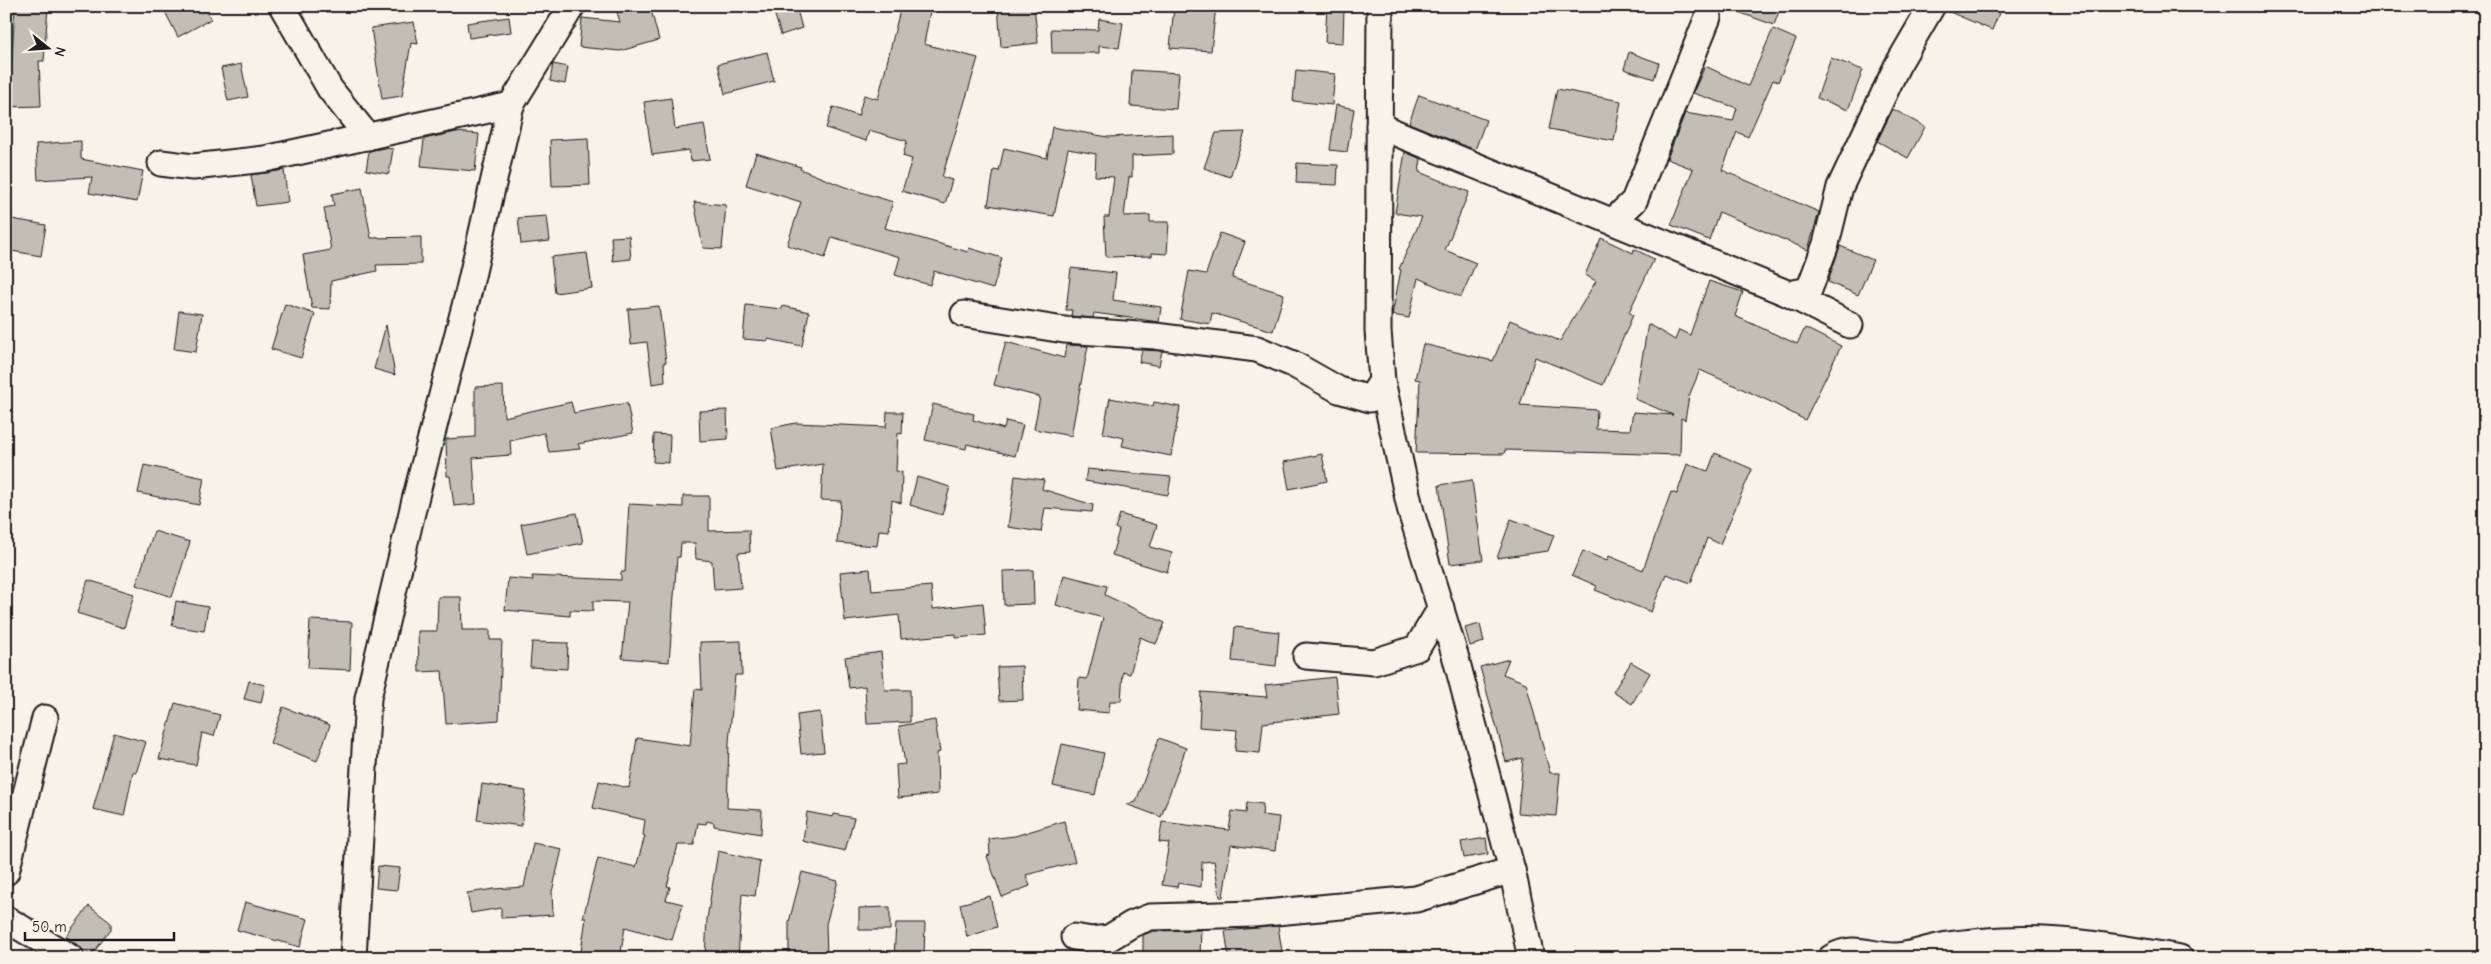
<svg xmlns="http://www.w3.org/2000/svg" width="2491" height="964" viewBox="0 0 2491 964" font-family="'Comic Neue',sans-serif">
<style>
.building{fill:#c0beb5;stroke:#1c1c1c}
.lines{fill:none;stroke-linecap:round;stroke-linejoin:round}
.minor-casing{stroke:#1c1c1c;stroke-width:29}
.minor{stroke:#f7f3e8;stroke-width:25}
</style>
<rect width="100%" height="100%" fill="#f7f3e8"/>
<filter id="ink" filterUnits="userSpaceOnUse"><feTurbulence type="fractalNoise" baseFrequency=".02" numOctaves="2"/><feDisplacementMap in="SourceGraphic" scale="10" xChannelSelector="R" yChannelSelector="G"/><feConvolveMatrix kernelMatrix="1 2 1 2 8 2 1 2 1" color-interpolation-filters="sRGB"/></filter>
<g filter="url(#ink)">
<!-- building -->
<g class="building">
<path d="M15 6H48L44 61H39L41 106 6 107V71H11Z"/>
<path d="M162 6H204L211 19 178 37Z"/>
<path d="M638 6H650L659 40 620 51 579 47 582 18 620 22 617 12Z"/>
<path d="M772 6H796L802 28 781 35Z"/>
<path d="M901 6H931L924 44 978 58 942 177 952 180 945 204 902 191 912 159 903 156 907 141 869 130 866 141 826 128 833 107 858 116 864 95 878 99Z"/>
<path d="M998 6H1034L1038 43 1001 47Z"/>
<path d="M1174 6H1216L1211 51 1170 48Z"/>
<path d="M1327 6H1344L1343 43 1325 42Z"/>
<path d="M1727 6H1781L1774 25 1727 8Z"/>
<path d="M1946 6H2002L1992 30 1945 10Z"/>
<path d="M509 17 511 32 469 38 467 23Z"/>
<path d="M1099 19 1123 23 1119 48 1099 46V53H1052L1051 29 1098 30Z"/>
<path d="M414 22 418 44 411 43 402 96 382 99 371 28Z"/>
<path d="M1773 29 1796 39 1778 82 1773 80 1748 137 1737 132 1722 170 1819 212 1808 250 1719 212 1709 240 1671 225 1693 169 1667 159 1685 113 1733 121 1737 108 1693 93 1705 66 1748 86Z"/>
<path d="M767 52 774 81 725 94 718 64Z"/>
<path d="M1629 52 1659 63 1654 79 1624 69Z"/>
<path d="M1831 58 1863 70 1848 110 1817 98Z"/>
<path d="M241 64 248 97 228 101 221 68Z"/>
<path d="M553 64 568 67 565 84 550 81Z"/>
<path d="M1132 70 1179 73 1176 109 1130 106Z"/>
<path d="M1296 70 1335 74 1332 105 1293 101Z"/>
<path d="M1557 89 1621 101 1614 141 1549 129Z"/>
<path d="M1419 95 1486 120 1475 150 1409 123Z"/>
<path d="M671 98 675 129 704 124 710 159 691 161 689 150 652 155 644 102Z"/>
<path d="M1336 105 1354 109 1347 152 1330 150Z"/>
<path d="M1893 109 1925 127 1908 158 1877 141Z"/>
<path d="M1052 127 1108 137 1173 134V154L1132 156V177H1129L1124 216 1150 215V222H1169L1167 254 1152 253V256L1106 257 1104 217H1109L1114 177 1095 176 1096 154 1068 149 1054 216 988 205 994 170 999 171 1004 148 1047 158Z"/>
<path d="M456 132 479 134 475 171 421 166 424 139Z"/>
<path d="M1245 132 1230 177 1204 168 1216 133Z"/>
<path d="M588 138 590 185 552 186 550 140Z"/>
<path d="M81 141V159L143 171 137 202 89 193 92 177 38 180 36 144Z"/>
<path d="M384 148 393 149 389 174 366 170 369 151Z"/>
<path d="M1405 152 1421 159 1419 172 1469 192 1445 250 1476 263 1461 297 1418 278 1409 318 1392 315 1401 270 1399 269 1422 217 1395 213Z"/>
<path d="M756 153 801 167 800 169 845 187 893 202 885 228 968 252 969 248 1002 258 993 289 934 271 930 285 895 275 900 257 832 237 825 258 787 245 801 202 746 185Z"/>
<path d="M1297 163 1338 165 1337 185 1296 183Z"/>
<path d="M284 170 288 202 256 206 251 175Z"/>
<path d="M362 188 371 238 421 237V264L376 265 377 271 331 281 330 309 312 308 303 255 331 250 324 208 334 206 332 194Z"/>
<path d="M694 202 726 205 722 249 703 248Z"/>
<path d="M547 216 550 241 521 244 518 218Z"/>
<path d="M6 218 46 225 41 256 6 250Z"/>
<path d="M1220 233 1245 242 1232 278 1284 294 1273 331 1212 313 1210 324 1180 319 1189 271 1206 274Z"/>
<path d="M629 236 631 259 613 261 611 237Z"/>
<path d="M1601 238 1633 253 1634 249 1654 259 1629 312 1633 315 1603 385 1535 357 1520 405 1597 410 1596 429 1630 430 1633 412 1673 415 1635 399 1648 324 1675 340 1679 330 1690 335 1709 281 1743 292 1735 316 1797 344 1805 328 1841 346 1805 420 1769 401 1700 370 1689 396 1685 420 1681 418 1680 455 1505 450 1504 454 1416 453 1420 380 1415 379 1423 344 1493 361 1510 320 1560 341 1596 281 1585 275Z"/>
<path d="M1840 246 1873 260 1858 295 1828 282Z"/>
<path d="M587 253 592 288 555 293 551 257Z"/>
<path d="M1071 268 1116 273 1113 300 1161 307 1159 322 1094 313 1093 318 1071 316 1072 310H1066Z"/>
<path d="M285 304 315 314 301 358 271 349Z"/>
<path d="M746 305 782 309 783 306 809 312 802 346 768 339V341L743 339Z"/>
<path d="M659 306 666 362H664L665 382 652 384 647 342 631 344 628 309Z"/>
<path d="M179 311 202 314 196 352 174 349Z"/>
<path d="M386 325 395 375 374 369Z"/>
<path d="M1006 342 1064 358 1066 345 1088 346 1071 436 1034 429 1040 397 994 385Z"/>
<path d="M1142 350 1162 351 1159 366 1139 362Z"/>
<path d="M503 386 504 417 571 402 574 413 627 403 633 433 578 444 580 449 549 452 544 433 510 441 511 455 473 458 476 504 454 506 450 476H447L446 439 475 437V387Z"/>
<path d="M1110 398 1153 406 1154 402 1180 407 1171 456 1122 446 1124 438 1103 433Z"/>
<path d="M933 404 974 414 973 420 1004 429 1006 421 1023 425 1015 456 967 444 966 449 925 440Z"/>
<path d="M727 410 728 439 700 441 699 411Z"/>
<path d="M887 412H903L902 434 898 433 896 471 902 472 901 503 892 500 889 531 879 530 877 546 837 543 841 501 821 500 823 464 778 471 771 428 796 423 886 427Z"/>
<path d="M654 434 670 435 669 463 653 462Z"/>
<path d="M1715 453 1752 469 1720 544 1707 538 1691 583 1666 574 1651 612 1595 590 1597 586 1572 575 1583 551 1607 561 1609 556 1643 570 1671 492 1677 494 1687 464 1708 471Z"/>
<path d="M1322 454 1327 481 1289 489 1284 462Z"/>
<path d="M144 465 204 478 199 505 138 493Z"/>
<path d="M1087 469 1171 477 1168 495 1085 481Z"/>
<path d="M1015 476 1044 480 1042 489 1093 505 1092 512 1045 508 1041 532 1008 527Z"/>
<path d="M917 477 950 487 942 515 910 505Z"/>
<path d="M1472 480 1483 560 1450 564 1439 485Z"/>
<path d="M683 496H709V531L749 530 750 552 738 553 741 588 714 590 712 561 696 559 695 543H681L680 557H677L669 662 622 658 628 602 593 601V611L570 610V616L505 610 508 578 533 580 532 576 621 580V572H625L629 504 683 507Z"/>
<path d="M577 513 583 543 527 554 521 524Z"/>
<path d="M1120 514 1157 525 1150 547 1172 553 1167 572 1112 555 1119 530 1115 528Z"/>
<path d="M1511 519 1554 535 1548 551 1497 558Z"/>
<path d="M154 531 190 542 172 597 136 585Z"/>
<path d="M870 569 872 591 931 586 933 609 983 603 986 635 956 638V634L901 639 899 615 845 621 840 572Z"/>
<path d="M1033 570 1034 604 1004 605 1003 571Z"/>
<path d="M1064 575 1107 586 1105 595 1165 623 1156 644 1140 637 1130 674 1123 672 1121 701H1110L1109 713 1077 710 1079 678 1087 679 1103 618 1056 605Z"/>
<path d="M88 580 134 594 124 628 77 613Z"/>
<path d="M438 597H461L462 630H490V640H502L499 720 446 724 442 671 419 672 418 631H437Z"/>
<path d="M176 601 208 607 204 631 172 626Z"/>
<path d="M310 620 352 622 350 670 308 668Z"/>
<path d="M1480 624 1484 642 1470 646 1465 628Z"/>
<path d="M1235 627 1279 632 1276 666 1232 661Z"/>
<path d="M741 641 742 675H735L729 742 727 808 762 810 761 834 714 826V823L707 821 706 824 698 823 694 845H678L667 886 670 887 666 900 683 904 672 940 625 927 620 958H580L586 918H583L598 858 636 867 645 836 643 835 645 820 593 808 599 781 629 788 637 738 690 746 695 689 702 690 700 642Z"/>
<path d="M532 642 568 643 567 669 530 667Z"/>
<path d="M881 652 885 690H910V722L867 724 865 686 849 688 845 657Z"/>
<path d="M1509 659 1503 674 1526 683 1550 773H1560L1556 816 1518 813 1523 758 1506 762 1480 667Z"/>
<path d="M1631 662 1650 673 1632 704 1613 692Z"/>
<path d="M1022 666 1023 700 999 701 997 667Z"/>
<path d="M1335 677 1339 714 1263 723 1260 753 1235 751 1237 730 1199 727 1201 692 1267 697 1265 685Z"/>
<path d="M249 681 265 685 261 703 244 699Z"/>
<path d="M175 703 220 715 214 736 202 733 196 765 159 759Z"/>
<path d="M283 707 330 725 317 761 270 743Z"/>
<path d="M820 712 824 752 801 754 797 715Z"/>
<path d="M935 720 940 752 937 753 938 794 898 798 896 765 905 764 899 726Z"/>
<path d="M114 733 146 742 136 773 133 772 124 816 93 809Z"/>
<path d="M1159 738 1186 748 1161 817 1126 804 1136 802Z"/>
<path d="M1062 744 1104 753 1095 795 1053 786Z"/>
<path d="M482 784 526 791 521 826 477 820Z"/>
<path d="M1247 802 1263 804 1262 815 1279 817 1275 851 1231 845 1223 897H1220L1214 861 1202 862 1201 887 1178 883 1177 887 1162 885 1169 843 1159 842 1162 822 1229 830 1232 811 1246 813Z"/>
<path d="M807 812 833 817 834 814 854 818 845 851 803 841Z"/>
<path d="M1064 821 1075 862 1026 875 1030 886 1002 897 987 856 990 855 989 839 1015 836Z"/>
<path d="M1486 838 1488 854 1464 858 1461 842Z"/>
<path d="M533 843 562 849 552 892 553 915 501 918V908L471 913 467 893 494 889 524 887Z"/>
<path d="M718 851 760 861 755 896 742 894 738 958H705L707 919Z"/>
<path d="M378 866 400 868 397 890 376 888Z"/>
<path d="M802 872 838 881 826 924 827 958H789V922Z"/>
<path d="M990 896 997 927 967 937 960 904Z"/>
<path d="M245 902 308 919 300 947 237 930Z"/>
<path d="M89 906 111 923V929L91 956 66 936Z"/>
<path d="M890 907V930H859V908Z"/>
<path d="M896 923H925L924 958H894Z"/>
<path d="M1278 926 1283 958H1229L1225 931Z"/>
<path d="M1201 930 1200 955H1143V935L1153 931Z"/>
</g>
<g class="lines">
<!-- minor casing -->
<g class="minor-casing">
<g id="minor">
<path d="M282 6 330 89 368 137"/>
<path d="M1380 6 1378 331 1382 381 1411 512 1455 655 1512 870 1531 958"/>
<path d="M1379 126 1789 294 1850 325"/>
<path d="M161 163 193 167 265 159 511 105"/>
<path d="M1613 221 1634 201 1708 17"/>
<path d="M1789 294 1809 290 1826 244 1840 187 1897 66 1932 6"/>
<path d="M964 314 1064 330 1155 336 1257 349 1293 364 1339 390 1370 399 1382 381"/>
<path d="M1306 656 1374 662 1417 648 1441 608"/>
<path d="M6 872 45 718"/>
<path d="M6 919 71 958"/>
<path d="M1074 937 1092 940 1109 938 1132 924 1150 917 1254 914 1416 899 1512 870"/>
<path d="M353 958 368 698 415 500 467 298 511 105 572 6"/>
<path d="M1831 958C1854 943 1872 957 1897 956 1911 955 1924 950 1938 947 1953 943 1971 942 1987 941 2051 935 2117 947 2180 958"/>
</g>
</g>
<!-- minor -->
<use href="#minor" class="minor"/>
</g>
</g>
<!-- margin -->
<rect width="2491" height="964" fill="none" stroke="#f7f3e8" stroke-width="25"/>
<rect x="12" y="12" width="2466" height="939" fill="none" stroke="#1c1c1c" stroke-width="2" filter="url(#ink)"/>
<!-- north arrow -->
<g transform="translate(48 48) rotate(107)" stroke="#f7f3e8" stroke-width="4" paint-order="stroke">
<path d="M0-4L9 19L0 12L-9 19Z" fill="#1c1c1c"/>
<text y="-8" font-size="14" font-weight="bold" text-anchor="middle" fill="#1c1c1c">N</text>
</g>
<!-- scale -->
<path d="M25 932v8h149v-8" fill="none" stroke="#1c1c1c" stroke-width="2.5"/>
<text x="32" y="932" font-size="15" fill="#1c1c1c" stroke="#f7f3e8" stroke-width="4" paint-order="stroke">50 m</text>
</svg>
